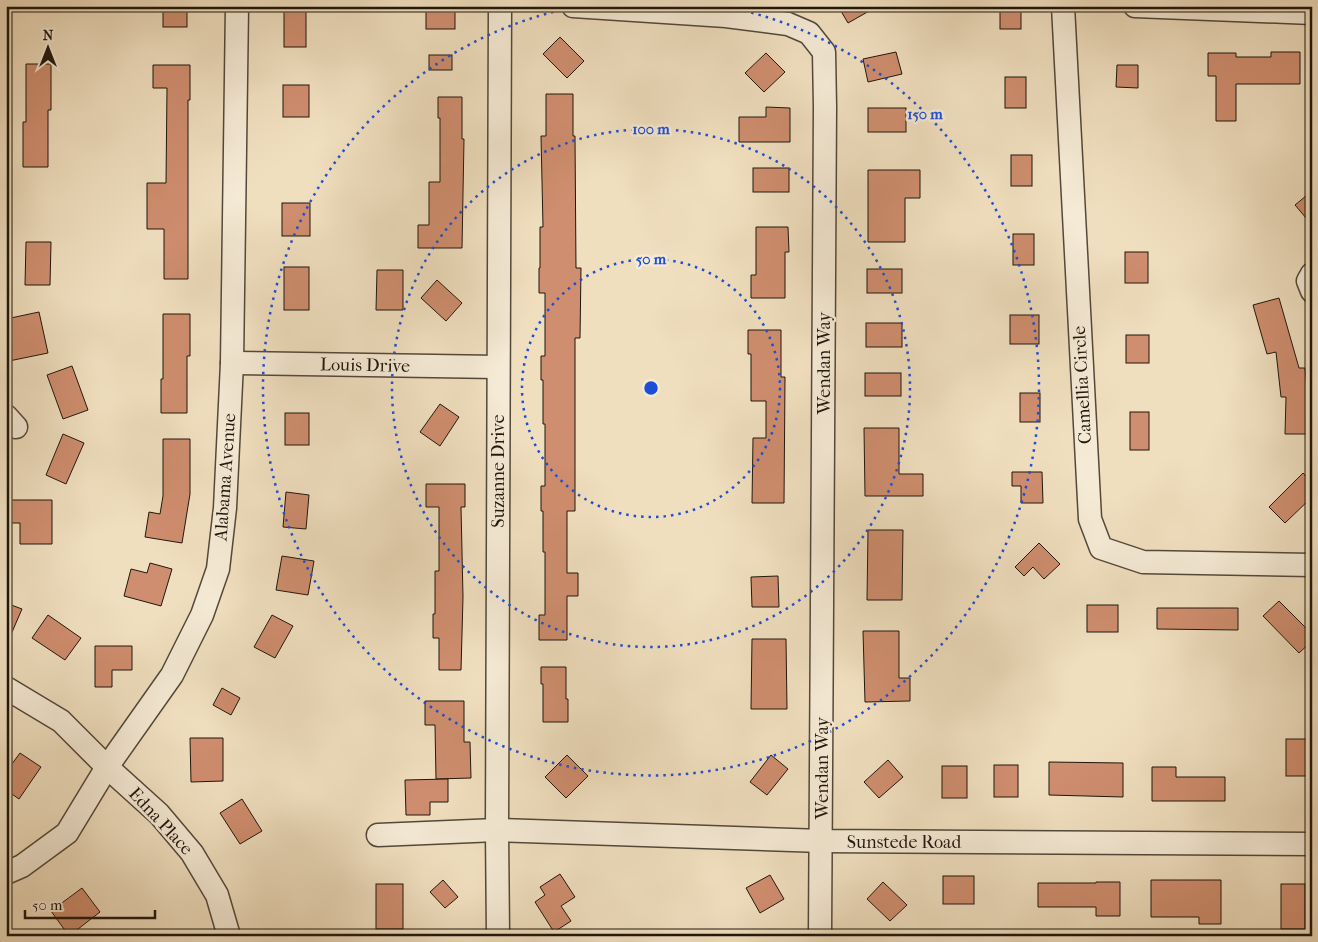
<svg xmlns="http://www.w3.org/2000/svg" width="1318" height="942" viewBox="0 0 1318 942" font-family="'IM FELL French Canon',serif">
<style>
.building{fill:#cf8e6f;stroke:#1f160d}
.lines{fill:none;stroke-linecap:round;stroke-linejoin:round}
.minor-casing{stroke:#53483a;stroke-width:25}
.minor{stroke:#f5ead5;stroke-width:22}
.ring{fill:none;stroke:#1d4ed8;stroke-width:2.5;stroke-dasharray:2.5 5}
.labels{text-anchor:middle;stroke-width:5;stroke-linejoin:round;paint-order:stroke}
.street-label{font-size:18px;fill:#1f160d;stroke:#f5ead5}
.centre{fill:#1d4ed8;stroke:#f5ead5;stroke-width:2.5}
.ring-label{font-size:15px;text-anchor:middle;font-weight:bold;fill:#1d4ed8;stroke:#f5ead5;stroke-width:5;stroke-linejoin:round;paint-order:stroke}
</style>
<rect width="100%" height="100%" fill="#f0dfbf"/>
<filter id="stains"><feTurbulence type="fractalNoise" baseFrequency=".004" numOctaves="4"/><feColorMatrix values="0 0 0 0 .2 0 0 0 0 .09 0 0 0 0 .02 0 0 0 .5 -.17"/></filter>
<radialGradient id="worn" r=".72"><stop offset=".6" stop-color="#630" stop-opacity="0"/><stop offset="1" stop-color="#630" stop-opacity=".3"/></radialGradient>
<!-- building -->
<g class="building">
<rect x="163" y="6" width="24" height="21"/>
<path d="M838 6H878L848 23Z"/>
<rect x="1000" y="6" width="21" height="23"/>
<rect x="284" y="8" width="22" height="39"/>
<rect x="426" y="9" width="29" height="20"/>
<path d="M560 37 584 61 567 78 543 54Z"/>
<path d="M896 52 902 74 868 82 863 59Z"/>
<path d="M1271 52H1300V84H1236V121H1216V76H1208V53H1236V57H1271Z"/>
<path d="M766 53 785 72 764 92 745 73Z"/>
<rect x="429" y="55" width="23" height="15"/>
<path d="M26 64H51V110H48V167H23V122H26Z"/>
<path d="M153 65H190V100H188V279H164V229H147V183H166L167 88H153Z"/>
<path d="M1117 65H1138V88L1116 87Z"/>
<rect x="1005" y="77" width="21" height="31"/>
<rect x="283" y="85" width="26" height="32"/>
<path d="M546 94H573V136H575L576 268H581L580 338H575V511H567V573H578V596H567V640H539V615H545V552H543V511H541V486H545V424H543V380H541V356H545V293H539V268H540V227H543L541 136H546Z"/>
<path d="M438 97H462V139H464L462 248H418V225H429V182H440V118H438Z"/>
<path d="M766 107 790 108V142H739V117H766Z"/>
<rect x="868" y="108" width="38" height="24"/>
<rect x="1011" y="155" width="21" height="31"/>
<rect x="753" y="168" width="36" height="24"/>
<path d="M868 170H920V198H905V242H868Z"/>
<path d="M1312 191V225L1295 205Z"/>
<rect x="282" y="203" width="28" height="33"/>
<path d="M756 227H788L789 252H785V298H751V275H756Z"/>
<rect x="1013" y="234" width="21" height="31"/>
<path d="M26 242H51L50 285H25Z"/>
<rect x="1125" y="252" width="23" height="31"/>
<rect x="284" y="267" width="25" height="43"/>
<rect x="867" y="269" width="35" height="24"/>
<path d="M377 270H403V310H376Z"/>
<path d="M437 280 462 303 446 321 421 298Z"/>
<path d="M1279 298 1299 368H1305L1308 400V434H1285L1286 397H1281L1276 352 1267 354 1253 305Z"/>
<path d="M39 312 48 353 9 361 6 351V319Z"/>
<path d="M163 314H190V356H187V413H161V379H163Z"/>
<rect x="1010" y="315" width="29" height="29"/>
<rect x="866" y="323" width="36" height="24"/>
<path d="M748 330H781V377H785L784 503H752L753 438H766V401H751V354H748Z"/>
<rect x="1126" y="335" width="23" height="28"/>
<path d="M72 366 88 410 63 419 47 375Z"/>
<rect x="865" y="373" width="36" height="23"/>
<rect x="1020" y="393" width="20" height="29"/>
<path d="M440 404 459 417 440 446 420 432Z"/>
<rect x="1130" y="412" width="19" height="38"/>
<rect x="285" y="413" width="24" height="32"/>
<path d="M864 428H899V474H923V496H865Z"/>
<path d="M63 434 84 443 66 484 46 475Z"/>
<path d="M163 439H190V494L182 543 145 537 149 512 160 514 163 496Z"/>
<path d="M1012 472H1042L1043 503H1021V486H1012Z"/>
<path d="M1303 473 1312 482V497L1285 523 1269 507Z"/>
<path d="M426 484H465V507H461L463 597 461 670H439V638H433V614H435V571H439V507H426Z"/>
<path d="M286 492 309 495 306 529 283 527Z"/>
<path d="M6 500H52V544H20V523H6Z"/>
<path d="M868 530H903L902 600H867Z"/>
<path d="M1039 543 1060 564 1044 579 1033 567 1024 576 1015 567Z"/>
<path d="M282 556 314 561 308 595 276 590Z"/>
<path d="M150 563 172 569 161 606 124 596 131 569 147 573Z"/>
<path d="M778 576 779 607H752L751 577Z"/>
<path d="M1279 601 1312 634V641L1299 653 1263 616Z"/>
<path d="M6 603 22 609 6 646Z"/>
<rect x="1087" y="605" width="31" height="27"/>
<path d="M1157 608H1238V630L1157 629Z"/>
<path d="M48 615 81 638 65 660 32 638Z"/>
<path d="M272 615 293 626 275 658 254 647Z"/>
<path d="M863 631H899V678H910V701L865 702Z"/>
<path d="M752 639H786L787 709H751Z"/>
<path d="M95 646H132V670H112V687H95Z"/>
<path d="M541 667H566V699H568V722H543V684H541Z"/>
<path d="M222 688 240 698 231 715 213 705Z"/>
<path d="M425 701H464V742H470L471 778 436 779 435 725H425Z"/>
<path d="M190 738H223V781L191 782Z"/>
<rect x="1286" y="739" width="23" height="37"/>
<path d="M20 753 41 767 19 799 6 790V772Z"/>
<path d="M567 755 588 776 566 798 545 777Z"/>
<path d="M771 755 788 769 767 795 750 782Z"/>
<path d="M888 760 903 777 879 798 864 782Z"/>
<path d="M1049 762 1123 763V797L1049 795Z"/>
<rect x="994" y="765" width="24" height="32"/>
<rect x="942" y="766" width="25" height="32"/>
<path d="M1152 767H1176V777H1225V801H1152Z"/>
<path d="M448 779V802H430V815H406L405 780Z"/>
<path d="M242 799 262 831 240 844 220 813Z"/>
<path d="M560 874 575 897 561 906 571 921 554 932 535 902 545 895 540 887Z"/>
<path d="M770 875 784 899 760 913 746 888Z"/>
<rect x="943" y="876" width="31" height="28"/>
<path d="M443 880 458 897 445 908 430 892Z"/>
<path d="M1151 880H1221V924H1199V917H1151Z"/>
<path d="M883 882 907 905 890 921 867 899Z"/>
<path d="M1096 882H1120V916H1096V907H1038V883H1096Z"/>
<rect x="376" y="884" width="27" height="45"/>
<rect x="1281" y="884" width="24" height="45"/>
<path d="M82 888 100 912 69 936 51 911Z"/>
</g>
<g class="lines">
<!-- minor casing -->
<g class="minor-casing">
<g id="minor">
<path d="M573 6 726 16 788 24 809 33 824 52 825 107 820 936"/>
<path d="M1063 6 1090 519 1101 548 1143 562 1312 565"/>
<path d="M1135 6 1312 13"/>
<path d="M1312 274 1308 281 1312 291"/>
<path d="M232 363 498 367"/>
<path d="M6 416 16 427"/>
<path d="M6 688 61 721 107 767 159 814 192 853 217 895 229 936"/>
<path d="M378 835 497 830 822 841 1312 844"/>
<path d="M6 873 22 866 67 833 107 767 172 675 202 615 218 569 225 508 232 363 237 6"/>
<path d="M498 936 497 830 500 6"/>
</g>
</g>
<!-- minor -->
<use href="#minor" class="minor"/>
</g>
<!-- distance rings -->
<g class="ring">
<circle cx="651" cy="388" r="129"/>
<circle cx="651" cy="388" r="259"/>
<path d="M722 6A388 388 0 1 1 580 6"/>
</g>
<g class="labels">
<!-- street labels -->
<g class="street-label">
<text transform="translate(824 363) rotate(-90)" y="6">Wendan Way</text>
<text transform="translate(365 365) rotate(1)" y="6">Louis Drive</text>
<text transform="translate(1082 385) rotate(-93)" y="6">Camellia Circle</text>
<text transform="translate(498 471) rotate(-90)" y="6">Suzanne Drive</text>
<text transform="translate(225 477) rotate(-86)" y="6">Alabama Avenue</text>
<text transform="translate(822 768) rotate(-90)" y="6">Wendan Way</text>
<text transform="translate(161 821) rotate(47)" y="6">Edna Place</text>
<text x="904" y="848">Sunstede Road</text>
</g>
</g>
<circle cx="651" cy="388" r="8" class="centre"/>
<g class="ring-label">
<text x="925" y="119">150 m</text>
<text x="651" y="134">100 m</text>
<text x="651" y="264">50 m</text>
</g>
<!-- margin -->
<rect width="1318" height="942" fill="none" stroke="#f0dfbf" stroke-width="25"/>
<rect x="8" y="8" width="1303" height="927" fill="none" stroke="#1f160d" stroke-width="2.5"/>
<rect x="12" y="12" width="1293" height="917" fill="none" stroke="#1f160d"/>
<!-- north arrow -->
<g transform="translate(48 48)" stroke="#f5ead5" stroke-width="4" paint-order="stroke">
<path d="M0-4L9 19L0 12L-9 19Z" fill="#1f160d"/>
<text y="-8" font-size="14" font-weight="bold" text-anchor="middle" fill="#1f160d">N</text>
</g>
<!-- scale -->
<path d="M25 910v8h130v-8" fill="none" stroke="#1f160d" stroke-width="2.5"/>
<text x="32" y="910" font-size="15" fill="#1f160d" stroke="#f5ead5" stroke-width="4" paint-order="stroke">50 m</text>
<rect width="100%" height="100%" filter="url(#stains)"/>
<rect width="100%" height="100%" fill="url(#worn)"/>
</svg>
